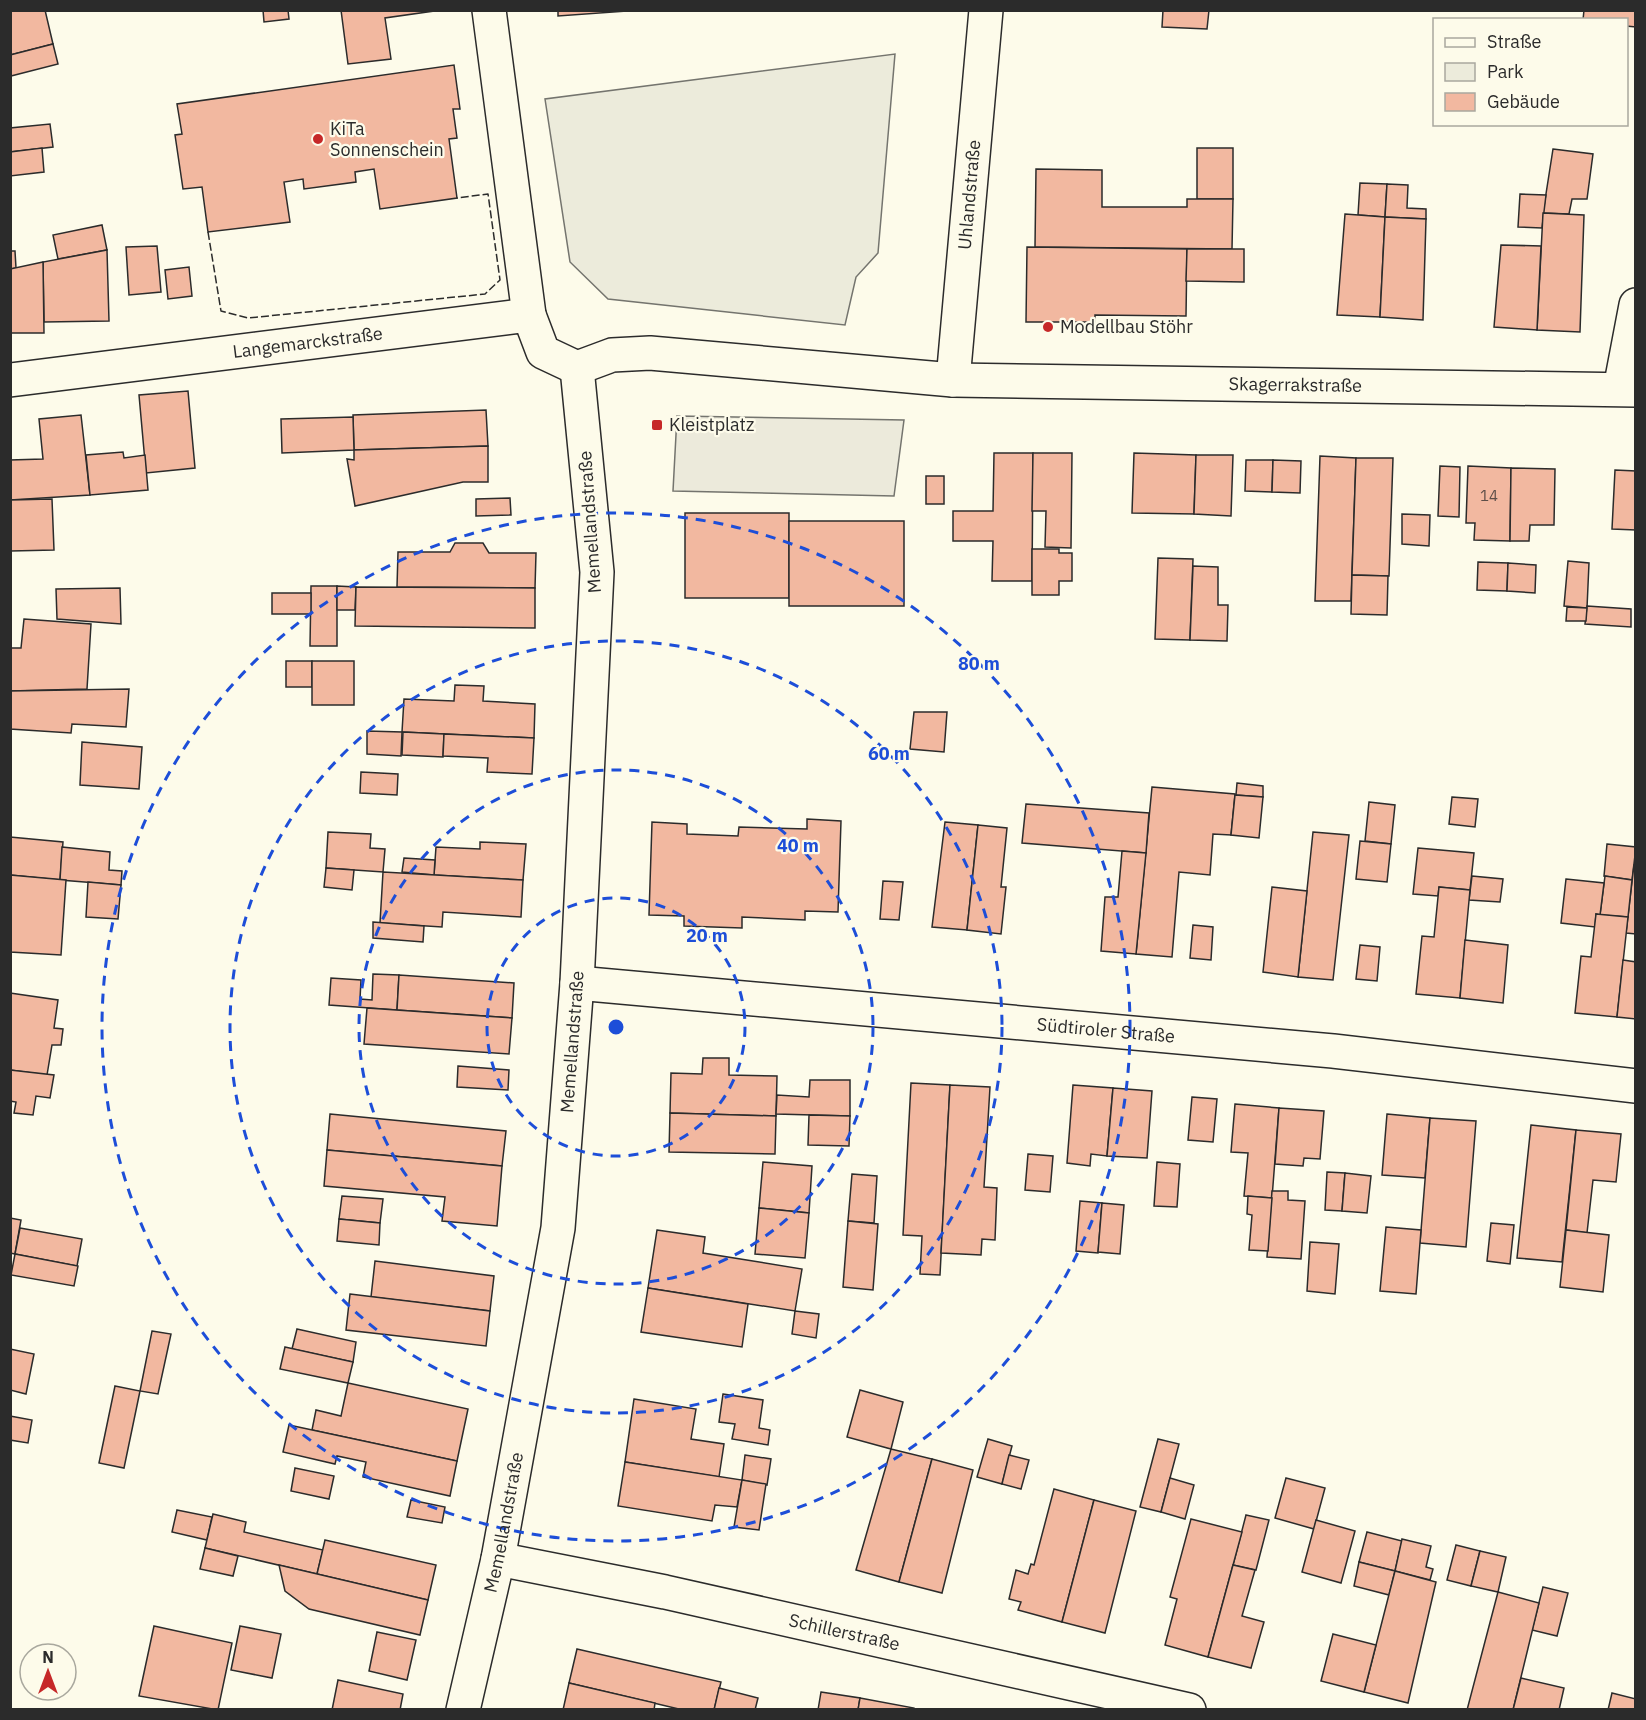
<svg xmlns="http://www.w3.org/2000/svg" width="1646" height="1720" viewBox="0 0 1646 1720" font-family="'IBM Plex Sans',sans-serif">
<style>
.green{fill:#ecebdb;stroke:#74746e;stroke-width:1.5}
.parking{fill:#eceadb;stroke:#74746e;stroke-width:1.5}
.building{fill:#f2b8a0;stroke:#2b2b2b;stroke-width:1.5}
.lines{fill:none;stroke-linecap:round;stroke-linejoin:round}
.minor-casing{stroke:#2b2b2b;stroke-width:36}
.minor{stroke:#fdfbea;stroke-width:33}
.fence{stroke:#2b2b2b;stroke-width:1.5;stroke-dasharray:8 3;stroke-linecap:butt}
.ring{fill:none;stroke:#1d4ed8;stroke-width:3;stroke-dasharray:10 8}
.poi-dot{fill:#c62828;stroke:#fdfbea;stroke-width:2}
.labels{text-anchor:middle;stroke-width:4.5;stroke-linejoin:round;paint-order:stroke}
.number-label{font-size:15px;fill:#5d4e48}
.poi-label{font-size:18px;fill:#2b2b2b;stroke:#fdfbea;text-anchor:start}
.street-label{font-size:18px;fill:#2b2b2b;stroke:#fdfbea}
.centre{fill:#1d4ed8;stroke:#fdfbea;stroke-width:3}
.ring-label{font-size:18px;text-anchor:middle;font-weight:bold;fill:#1d4ed8;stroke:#fdfbea;stroke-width:4.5;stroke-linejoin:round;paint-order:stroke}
</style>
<rect width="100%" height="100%" fill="#fdfbea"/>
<!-- green -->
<path class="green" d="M895 54 878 253 856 277 845 325 608 299 570 262 545 99Z"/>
<!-- parking -->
<path class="parking" d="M677 416 904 420 894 496 673 491Z"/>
<!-- building -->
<g class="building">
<path d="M10 10H45L53 44 10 55Z"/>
<path d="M263 10H288L289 19 264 22Z"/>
<path d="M341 10H434V11L385 18 391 59 348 64Z"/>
<path d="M558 10H641L558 16Z"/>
<path d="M1163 10H1209L1207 29 1162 27Z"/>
<path d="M1584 10H1636V27L1626 26V20H1583Z"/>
<path d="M53 44 58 64 11 76 10 55Z"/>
<path d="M454 65 460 109H453L457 138 449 139 457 198 380 209 374 169 355 172 356 182 304 189 303 179 284 182 290 222 208 232 202 187 183 189 175 135 182 134 177 104Z"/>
<path d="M50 124 53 147 10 152V128Z"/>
<path d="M42 148 44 172 10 176V152Z"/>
<rect x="1197" y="148" width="36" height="51"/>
<path d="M1553 149 1593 154 1587 199H1572L1569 214 1543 213Z"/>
<path d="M1036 169 1102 170V207H1187V199H1233L1232 249 1035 247Z"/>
<path d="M1360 183 1387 184 1385 217 1358 215Z"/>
<path d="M1387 184 1408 185 1407 208 1426 209V219L1385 217Z"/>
<path d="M1520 194 1546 195 1542 228 1518 227Z"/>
<path d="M1543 213 1584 215 1580 332 1537 330Z"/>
<path d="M1345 214 1385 217 1380 317 1337 315Z"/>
<path d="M1385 217 1426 219 1423 320 1380 317Z"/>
<path d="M102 225 107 250 58 259 53 235Z"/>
<path d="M1501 245 1541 246 1537 330 1494 327Z"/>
<path d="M157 246 161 292 129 295 126 247Z"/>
<path d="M1027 247 1187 249 1186 316 1095 315V322H1026Z"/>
<path d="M1187 249H1244V282L1186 281Z"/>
<path d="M107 250 109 321 44 322 43 262Z"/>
<path d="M10 251H15L16 268 10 269Z"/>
<path d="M43 262 44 333H10V269Z"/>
<path d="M189 267 192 296 168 299 165 270Z"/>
<path d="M188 391 195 468 146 473 139 395Z"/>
<path d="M486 410 488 446 354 450 353 415Z"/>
<path d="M81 415 90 495 10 500V460L43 459 39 419Z"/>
<path d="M353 417 354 450 282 453 281 419Z"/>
<path d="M488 446V482H463L355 506 347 459 354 460V450Z"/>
<path d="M123 452 124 458 145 455 148 490 90 495 86 455Z"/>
<path d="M994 453H1033L1032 581H992L993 541H953V511H993Z"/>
<path d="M1033 453H1072L1071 548 1045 547 1046 511H1032Z"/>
<path d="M1134 453 1196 455 1194 514 1132 513Z"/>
<path d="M1196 455H1233L1231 516 1194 514Z"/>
<path d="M1320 456 1356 458 1351 601H1315Z"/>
<path d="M1356 458H1393L1389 576 1352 575Z"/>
<path d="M1246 460H1273L1272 492 1245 491Z"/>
<path d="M1273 460 1301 461 1300 493 1272 492Z"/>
<path d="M1440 466 1460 467 1459 517 1438 516Z"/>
<path d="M1468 466 1511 468 1510 541 1474 540 1475 523H1466Z"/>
<path d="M1511 468 1555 469 1554 525H1530L1529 541H1510Z"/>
<path d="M1615 470 1636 471V530L1612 529Z"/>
<rect x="926" y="476" width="18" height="28"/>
<path d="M510 498 511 515 476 516V499Z"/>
<path d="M52 499 54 550 11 551 10 500Z"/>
<rect x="685" y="513" width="104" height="85"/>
<path d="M1402 514 1430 515 1429 546 1402 544Z"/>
<rect x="789" y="521" width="115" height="85"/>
<path d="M455 543H483L489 553H536L535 588 397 587 398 552H450Z"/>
<path d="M1032 549H1059V553H1072V581H1059V595H1032Z"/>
<path d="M1158 558 1193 559 1190 640 1155 639Z"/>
<path d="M1568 561 1589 563 1587 608 1564 606Z"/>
<path d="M1478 562 1508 563 1507 591 1477 590Z"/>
<path d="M1508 563 1536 565 1535 593 1507 591Z"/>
<path d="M1193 566 1218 567V605H1228L1227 641 1190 640Z"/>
<path d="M1352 575 1388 576 1387 615 1351 614Z"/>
<path d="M311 586H337V646H310Z"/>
<path d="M337 586 356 587 355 610H337Z"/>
<path d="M356 587 535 588V628L355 626Z"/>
<path d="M120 588 121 624 57 619 56 589Z"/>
<rect x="272" y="593" width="39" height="21"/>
<path d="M1587 606 1631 609V627L1585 624Z"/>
<path d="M1567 607 1587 608 1586 621H1566Z"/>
<path d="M24 619 91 624 87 689 10 691V648H21Z"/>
<rect x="286" y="661" width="26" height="26"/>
<rect x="312" y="661" width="42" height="44"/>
<path d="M455 685 484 686 483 701 535 704 534 738 402 732 404 699 454 701Z"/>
<path d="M129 689 126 727 72 724 71 733 10 729V691Z"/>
<path d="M914 712H947L944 752 910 749Z"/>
<path d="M367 731 402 732 401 756 367 754Z"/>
<path d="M403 732 444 734 443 757 402 755Z"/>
<path d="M444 734 534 738 532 774 487 772 488 758 443 756Z"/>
<path d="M82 742 142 747 139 789 80 785Z"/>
<path d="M361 772 398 774 397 795 360 793Z"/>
<path d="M1237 783 1263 786V797L1236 795Z"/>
<path d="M1152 787 1235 794 1231 835 1213 834 1210 875 1179 872 1172 957 1136 954Z"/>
<path d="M1235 795 1263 797 1259 838 1231 835Z"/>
<path d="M1452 797 1478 799 1475 827 1449 824Z"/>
<path d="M1369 802 1395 805 1391 844 1365 841Z"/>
<path d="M1026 804 1149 813 1146 853 1022 843Z"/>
<path d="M807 819 841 821 838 912 805 911V920L742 917V928L684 926V916L649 915 652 822 687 824V834L738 836 739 827 807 829Z"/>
<path d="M945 822 978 825 967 930 932 927Z"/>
<path d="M978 825 1007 828 1001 887H1006L1001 934 967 930Z"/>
<path d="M328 832 371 834 370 848 385 849 383 872 326 868Z"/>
<path d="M1313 832 1349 835 1333 980 1298 977Z"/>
<path d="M10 837 63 842 60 880 10 875Z"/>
<path d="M1360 841 1391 844 1387 882 1356 879Z"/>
<path d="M480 842 526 844 523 880 434 875 436 847 480 849Z"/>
<path d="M1607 844 1636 847 1632 880 1604 876Z"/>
<path d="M62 847 110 852 109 870 122 871 121 885 60 880Z"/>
<path d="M1418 848 1474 853 1470 890 1439 887 1438 896 1413 894Z"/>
<path d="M1122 851 1146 853 1136 954 1101 951 1105 897H1118Z"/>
<path d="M404 858 435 860 434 875 402 872Z"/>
<path d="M1634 865H1636V934L1626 933Z"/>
<path d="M326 868 354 870 352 890 324 887Z"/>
<path d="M383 872 523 880 521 917 443 912 442 927 380 923Z"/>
<path d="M10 875 66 880 61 955 10 952Z"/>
<path d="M1472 876 1503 879 1500 902 1469 900Z"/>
<path d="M1605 876 1632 880 1628 917 1600 915Z"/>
<path d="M1566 879 1604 883 1600 915 1596 914 1595 927 1561 923Z"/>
<path d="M883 881 903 882 899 920 880 919Z"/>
<path d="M88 882 121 885 118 919 86 917Z"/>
<path d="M1272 887 1307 891 1298 977 1263 972Z"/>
<path d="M1439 887 1470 890 1460 998 1416 994 1422 936 1434 937Z"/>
<path d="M1596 914 1628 917 1617 1017 1575 1013 1581 956 1591 957Z"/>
<path d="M373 922 424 926 423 942 373 938Z"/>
<path d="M1193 925 1213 927 1211 960 1190 958Z"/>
<path d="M1465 940 1508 945 1503 1003 1460 998Z"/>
<path d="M1360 945 1380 947 1377 981 1356 979Z"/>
<path d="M1623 960 1636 962V1019L1617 1017Z"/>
<path d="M373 974 399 975 397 1010 329 1005 331 978 361 980 360 999 372 1000Z"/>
<path d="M399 975 514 983 512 1018 397 1010Z"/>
<path d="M10 993 58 1000 54 1028 63 1029 61 1045H52L47 1075 10 1070Z"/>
<path d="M367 1008 512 1018 509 1054 364 1044Z"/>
<path d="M703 1058H729V1075L777 1076 776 1116 670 1113 671 1073 702 1074Z"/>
<path d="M458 1066 509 1070 508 1090 457 1087Z"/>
<path d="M10 1070 54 1075 50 1098 36 1096 33 1115 14 1113 16 1102 10 1101Z"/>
<path d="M810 1080H850V1116L776 1114 777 1095 809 1097Z"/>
<path d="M911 1083 950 1085 940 1275 920 1274 922 1236 903 1235Z"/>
<path d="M950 1085 990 1087 984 1187 997 1188 995 1240 982 1239 981 1255 941 1253Z"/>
<path d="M1073 1085 1113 1088 1107 1156 1091 1154 1090 1166 1067 1163Z"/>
<path d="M1113 1088 1152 1091 1147 1158 1107 1156Z"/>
<path d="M1192 1097 1217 1099 1213 1142 1188 1140Z"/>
<path d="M1235 1104 1279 1108 1272 1198 1244 1196 1248 1153 1231 1152Z"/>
<path d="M1279 1108 1324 1111 1320 1159 1304 1158 1303 1166 1275 1164Z"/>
<path d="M670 1113 776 1116 775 1154 669 1152Z"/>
<path d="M330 1114 506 1131 502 1166 327 1150Z"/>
<path d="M1387 1114 1430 1118 1425 1178 1382 1175Z"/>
<path d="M809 1115 850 1116 849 1146 808 1145Z"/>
<path d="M1430 1118 1476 1121 1466 1247 1420 1243Z"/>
<path d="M1531 1125 1576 1130 1562 1262 1517 1258Z"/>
<path d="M1576 1130 1621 1134 1616 1182 1593 1180 1587 1233 1566 1230Z"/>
<path d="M327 1150 502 1166 497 1226 442 1221 445 1197 324 1186Z"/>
<path d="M1028 1154 1053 1156 1050 1192 1025 1190Z"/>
<path d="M763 1162 812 1166 809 1213 759 1208Z"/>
<path d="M1157 1162 1180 1164 1177 1207 1154 1206Z"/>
<path d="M1327 1172 1345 1173 1342 1211 1325 1210Z"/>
<path d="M1345 1173 1371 1176 1367 1213 1342 1211Z"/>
<path d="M852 1174 877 1176 874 1223 848 1221Z"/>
<path d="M1272 1191H1288V1200L1305 1201 1301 1259 1267 1257Z"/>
<path d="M342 1196 383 1199 380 1223 339 1219Z"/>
<path d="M1248 1196 1272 1198 1268 1251 1249 1250 1252 1215 1247 1214Z"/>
<path d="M1080 1201 1102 1203 1098 1253 1076 1251Z"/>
<path d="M1102 1203 1124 1205 1120 1254 1098 1252Z"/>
<path d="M759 1208 809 1213 805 1258 755 1254Z"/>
<path d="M10 1218 21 1220 15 1254 10 1253Z"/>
<path d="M339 1219 380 1223 379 1245 337 1241Z"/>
<path d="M848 1221 878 1224 873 1290 843 1287Z"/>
<path d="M1491 1223 1514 1225 1510 1264 1487 1261Z"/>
<path d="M1386 1227 1421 1230 1416 1294 1380 1291Z"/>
<path d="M20 1228 82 1239 77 1266 15 1254Z"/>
<path d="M657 1230 705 1237 703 1253 802 1269 795 1311 648 1288Z"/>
<path d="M1566 1230 1609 1235 1603 1292 1560 1287Z"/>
<path d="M1310 1242 1339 1244 1335 1294 1307 1291Z"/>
<path d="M15 1254 78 1266 74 1286 11 1275Z"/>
<path d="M375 1261 494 1276 490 1311 371 1297Z"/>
<path d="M648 1288 748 1304 742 1347 641 1332Z"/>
<path d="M350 1294 490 1311 486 1346 346 1330Z"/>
<path d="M795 1311 819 1314 816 1338 792 1334Z"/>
<path d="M297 1329 356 1342 353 1362 292 1349Z"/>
<path d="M152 1331 171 1334 158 1394 140 1391Z"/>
<path d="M285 1347 353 1362 348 1383 280 1369Z"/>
<path d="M10 1349 34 1354 26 1394 10 1390Z"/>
<path d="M348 1383 468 1409 457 1461 312 1430 316 1410 341 1416Z"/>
<path d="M115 1386 140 1391 124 1468 99 1463Z"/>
<path d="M860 1390 903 1402 891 1449 847 1437Z"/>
<path d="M723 1394 763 1400 759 1428 770 1430 768 1445 732 1439 735 1424 719 1422Z"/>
<path d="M634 1399 696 1409 691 1439 724 1444 719 1477 625 1462Z"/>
<path d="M10 1416 32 1420 28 1443 10 1440Z"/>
<path d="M289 1425 457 1461 450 1496 363 1477 366 1462 337 1456 335 1464 283 1452Z"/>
<path d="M988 1439 1012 1446 1002 1484 977 1477Z"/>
<path d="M1158 1439 1179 1444 1161 1512 1140 1507Z"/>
<path d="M891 1449 932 1459 899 1582 856 1570Z"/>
<path d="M745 1455 771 1459 767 1485 742 1480Z"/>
<path d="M1009 1455 1029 1460 1021 1489 1002 1484Z"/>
<path d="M932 1459 973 1470 942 1593 899 1582Z"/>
<path d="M625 1462 742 1480 737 1507 715 1505 712 1521 618 1506Z"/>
<path d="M295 1468 334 1476 329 1499 291 1491Z"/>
<path d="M1170 1478 1194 1485 1185 1519 1161 1512Z"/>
<path d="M1286 1478 1325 1488 1314 1529 1275 1518Z"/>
<path d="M742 1480 766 1484 759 1530 734 1527Z"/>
<path d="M1054 1489 1094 1500 1062 1622 1018 1610 1021 1602 1009 1599 1016 1570 1028 1574 1031 1564 1034 1565Z"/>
<path d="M411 1500 445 1507 442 1523 407 1517Z"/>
<path d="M1094 1500 1136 1511 1105 1633 1062 1622Z"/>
<path d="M177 1510 212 1517 207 1540 172 1532Z"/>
<path d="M213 1514 246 1522 244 1532 323 1550 317 1574 205 1548Z"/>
<path d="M1246 1515 1269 1520 1256 1570 1233 1565Z"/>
<path d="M1191 1519 1242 1532 1208 1657 1165 1645 1177 1599 1170 1597Z"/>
<path d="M1316 1520 1355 1531 1341 1583 1302 1572Z"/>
<path d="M1367 1532 1402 1541 1395 1571 1359 1562Z"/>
<path d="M1402 1539 1431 1546 1426 1567 1433 1569 1430 1580 1395 1571Z"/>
<path d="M325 1540 436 1565 428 1600 317 1574Z"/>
<path d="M1456 1545 1480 1551 1471 1586 1447 1580Z"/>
<path d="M205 1548 238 1556 233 1576 200 1569Z"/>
<path d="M1480 1551 1506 1557 1498 1592 1471 1586Z"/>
<path d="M1359 1562 1395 1571 1389 1595 1354 1586Z"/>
<path d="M279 1565 428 1600 420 1635 309 1609 285 1591Z"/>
<path d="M1233 1565 1255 1570 1242 1616 1264 1622 1251 1668 1208 1657Z"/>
<path d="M1395 1571 1436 1582 1408 1703 1364 1692Z"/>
<path d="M1543 1587 1568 1593 1557 1636 1532 1630Z"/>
<path d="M1498 1592 1539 1603 1513 1710H1467Z"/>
<path d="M154 1626 232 1643 218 1710 139 1696Z"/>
<path d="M240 1626 281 1634 272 1678 231 1670Z"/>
<path d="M377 1632 416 1640 407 1680 369 1671Z"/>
<path d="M1333 1634 1376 1645 1364 1692 1321 1681Z"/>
<path d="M577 1649 721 1682 714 1710H683L569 1683Z"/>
<path d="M1521 1678 1564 1688 1559 1710H1513Z"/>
<path d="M338 1680 403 1694 400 1710H332Z"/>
<path d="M569 1683 655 1703 654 1710H563Z"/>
<path d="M719 1688 758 1698 755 1710H714Z"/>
<path d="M821 1692 860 1698 858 1710H818Z"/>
<path d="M1612 1693 1636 1699V1710H1608Z"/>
<path d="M860 1698 914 1708V1710H858Z"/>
</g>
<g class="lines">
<!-- minor casing -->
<g class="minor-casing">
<g id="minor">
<path d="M489 10 529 315"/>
<path id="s1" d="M577 368 612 355 650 353 953 380 1636 390"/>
<path id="s2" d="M10 380 529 315 543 352 577 368"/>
<path id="s3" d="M953 380 986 10"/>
<path d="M1620 389 1636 305"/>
<path id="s4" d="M577 983 1333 1051 1636 1086"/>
<path id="s5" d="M498 1559 665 1592 1189 1710"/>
<path id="s6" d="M463 1710 498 1559 558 1228 577 983 597 572 577 368"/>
</g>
</g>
<!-- minor -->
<use href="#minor" class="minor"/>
<!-- fence -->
<path class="fence" d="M208 232 221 311 248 318 485 294 500 280 488 194 457 198"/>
</g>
<!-- distance rings -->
<g class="ring">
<circle cx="616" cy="1027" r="129"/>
<circle cx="616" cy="1027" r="257"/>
<circle cx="616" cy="1027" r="386"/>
<circle cx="616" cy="1027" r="514"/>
</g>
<!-- markers -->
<g class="poi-dot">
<circle cx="318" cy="139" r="6"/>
<circle cx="1048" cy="327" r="6"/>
<rect x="651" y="419" width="12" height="12" rx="3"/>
</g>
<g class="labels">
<!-- number labels -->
<g class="number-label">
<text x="1489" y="501">14</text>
</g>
<!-- poi labels -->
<g class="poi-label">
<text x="330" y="135">KiTa<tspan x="330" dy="21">Sonnenschein</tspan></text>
<text x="1060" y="333">Modellbau Stöhr</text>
<text x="669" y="431">Kleistplatz</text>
</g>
<!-- street labels -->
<g class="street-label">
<text dy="6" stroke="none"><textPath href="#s3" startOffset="186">Uhlandstraße</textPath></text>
<text dy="6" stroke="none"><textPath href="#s2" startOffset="300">Langemarckstraße</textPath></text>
<text dy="6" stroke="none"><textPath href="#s1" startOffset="722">Skagerrakstraße</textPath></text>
<text transform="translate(590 522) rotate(-94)" y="6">Memellandstraße</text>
<text dy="6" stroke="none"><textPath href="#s4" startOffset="531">Südtiroler Straße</textPath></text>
<text dy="6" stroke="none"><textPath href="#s6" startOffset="678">Memellandstraße</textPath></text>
<text dy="6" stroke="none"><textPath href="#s6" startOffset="192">Memellandstraße</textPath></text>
<text dy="6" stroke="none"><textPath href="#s5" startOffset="354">Schillerstraße</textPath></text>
</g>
</g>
<circle cx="616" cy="1027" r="9" class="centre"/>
<g class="ring-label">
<text x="979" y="670">80 m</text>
<text x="889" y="760">60 m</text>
<text x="798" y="852">40 m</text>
<text x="707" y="942">20 m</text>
</g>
<!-- border -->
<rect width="1646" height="1720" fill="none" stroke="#2b2b2b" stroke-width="24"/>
<!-- legend -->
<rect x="1433" y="18" width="195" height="108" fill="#fdfbea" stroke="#a9a89e" stroke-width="1.5"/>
<rect x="1445" y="38" width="30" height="9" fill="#fdfbea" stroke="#a9a89e" stroke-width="1.5"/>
<text x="1487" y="48" font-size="18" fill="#2b2b2b">Straße</text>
<rect x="1445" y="63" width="30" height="18" fill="#ecebdb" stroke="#a9a89e" stroke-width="1.5"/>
<text x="1487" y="78" font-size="18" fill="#2b2b2b">Park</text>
<rect x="1445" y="93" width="30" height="18" fill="#f2b8a0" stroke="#a9a89e" stroke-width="1.5"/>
<text x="1487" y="108" font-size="18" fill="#2b2b2b">Gebäude</text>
<!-- north arrow -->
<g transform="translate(48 1672)"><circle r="28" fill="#fdfbea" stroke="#a9a89e" stroke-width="1.5"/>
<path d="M0-4.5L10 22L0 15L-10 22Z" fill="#c62828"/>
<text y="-9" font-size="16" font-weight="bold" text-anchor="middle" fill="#2b2b2b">N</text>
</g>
</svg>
